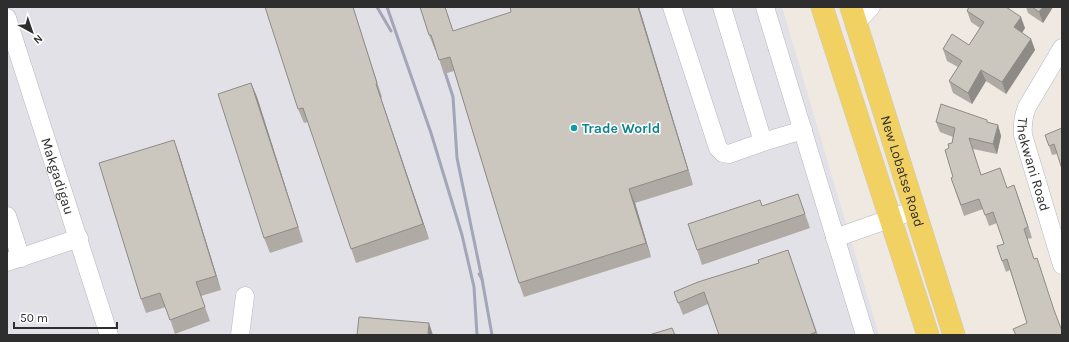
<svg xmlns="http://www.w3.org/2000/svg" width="1069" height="342" viewBox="0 0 1069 342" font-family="Karla,sans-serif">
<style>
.industrial{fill:#e3e1e8}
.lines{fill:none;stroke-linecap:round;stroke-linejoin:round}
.minor-casing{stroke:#b4b7c1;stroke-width:19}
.major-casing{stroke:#c9c9c9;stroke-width:23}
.minor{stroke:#fff;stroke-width:18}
.major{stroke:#f2d163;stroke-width:22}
.rail{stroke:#a3a6b8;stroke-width:3}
.wall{fill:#afaba4}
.shaded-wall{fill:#8e8b86}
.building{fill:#cbc7bf;stroke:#8e8b86}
.culture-dot{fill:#0f9aa8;stroke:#fff;stroke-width:1.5}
.labels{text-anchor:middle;stroke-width:3;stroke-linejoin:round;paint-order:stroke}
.culture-label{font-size:14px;font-weight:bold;fill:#0d838f;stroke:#fff;text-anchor:start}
.street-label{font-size:14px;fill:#2e2e2e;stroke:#fff}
</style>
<rect width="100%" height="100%" fill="#efe9e1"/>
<!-- industrial -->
<path class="industrial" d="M7 7H782L879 335H7Z"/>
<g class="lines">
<!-- minor casing -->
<g class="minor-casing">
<g id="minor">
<path d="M672 7 718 148 723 153 729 154 763 142 722 7"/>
<path d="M765 7 865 335"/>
<path id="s1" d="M7 18 109 335"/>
<path d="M856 23 871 7"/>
<path id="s2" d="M1062 48 1027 107C1023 117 1022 124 1023 135L1062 265"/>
<path d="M763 142 803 130"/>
<path d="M7 216 21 258"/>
<path d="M835 238 915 210"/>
<path d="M7 262 79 238"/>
<path d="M240 335 245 296"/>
</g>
</g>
<!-- major casing -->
<g class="major-casing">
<g id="major">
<path d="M822 7 928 335"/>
<path id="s3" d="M851 7 954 335"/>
</g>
</g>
<!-- minor -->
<use href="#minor" class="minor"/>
<!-- major -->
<use href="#major" class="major"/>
<!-- rail -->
<g class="rail">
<path d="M377 7 391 31"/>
<path d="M387 7 431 133 462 235 474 287 477 335"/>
<path d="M442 63 453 97 457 158 482 279"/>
<path d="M479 274 482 279 492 335"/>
</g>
</g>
<!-- wall -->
<g class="wall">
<path d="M353 7 382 97 381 98 429 239 356 263 308 122 304 123 298 109Z"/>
<path d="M420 7H445L453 31 639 7 693 185 635 203 651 257 524 297 519 283 454 71 444 74 436 49 435 50 429 35Z"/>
<path d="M1026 7H1053L1043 23 1028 13Z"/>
<path d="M967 11 1025 28 1022 33 1031 39 1035 50 1006 94 986 81 972 104 953 93 949 81 958 67 947 61 943 49 969 45 980 28 971 22Z"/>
<path d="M251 83 257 97 303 242 270 253 264 238Z"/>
<path d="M936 122 989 123 998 125 1001 136 997 154 973 149 981 175 1007 188 1018 196 1032 238 1027 239 1034 259 1041 269 1027 323 1010 270 1006 272 1002 261 1004 244 997 223 989 226 983 209 964 216 951 178 953 177 949 148 952 143 953 137 940 132Z"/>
<path d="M1062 128 1057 154 1052 155 1049 146Z"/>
<path d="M179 154 221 290 201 296 210 321 175 334 166 307 146 313 141 299Z"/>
<path d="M798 194 810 228 702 265 697 250Z"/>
<path d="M788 250 818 335H719L708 304 683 315 674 292 759 263Z"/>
</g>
<!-- shaded-wall -->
<g class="shaded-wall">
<path d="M638 7H639L693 185 688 170Z"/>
<path d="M1043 7H1053L1043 23 1039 12Z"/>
<path d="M1021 17 1025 28 1018 39 1014 27Z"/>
<path d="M1031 39 1035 50 1006 94 1002 82Z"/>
<path d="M981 70 986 81 972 104 968 93Z"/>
<path d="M251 83 257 97 303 242 298 227Z"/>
<path d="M376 84 381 98 429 239 423 224Z"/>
<path d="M998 125 1001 136 997 154 993 144Z"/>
<path d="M174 140 179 154 221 290 216 276Z"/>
<path d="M1014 185 1018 196 1032 238 1028 227Z"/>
<path d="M629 189 635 203 651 257 646 243Z"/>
<path d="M429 323 433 335H428Z"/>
</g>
<!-- building -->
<g class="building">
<path d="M265 7H353L377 83 376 84 423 224 351 249 303 108 298 109Z"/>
<path d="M420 7H445L453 31 511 12 510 7H638L688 170 629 189 646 243 519 283 450 57 439 60 431 35H429Z"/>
<path d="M969 7H1006L1021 17 1014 27 1031 39 1002 82 981 70 968 93 949 81 962 61 943 49 952 34 969 45 984 22 967 11Z"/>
<path d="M1032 7H1043L1039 12Z"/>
<path d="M251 83 298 227 264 238 218 94Z"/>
<path d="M941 104 987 120V122L998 125 993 144 969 138 981 175 1000 168 1007 188 1014 185 1028 227 1024 229 1034 259 1037 258 1054 310 1062 331V335H1016L1013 329 1027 323 1007 259 1002 261 997 246 1004 244 993 212 985 215 979 199 961 205 951 178 953 177 945 150 949 148 948 144 952 143 955 128 936 122Z"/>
<path d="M1062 128V169L1054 144 1049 146 1045 135Z"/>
<path d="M174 140 216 276 196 282 205 307 170 320 160 293 141 299 99 163Z"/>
<path d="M798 194 805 214 697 250 688 224 760 200 762 206Z"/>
<path d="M788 250 816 332 809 335H719L704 292 678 303 674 292 698 282 759 263 758 260Z"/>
<path d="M359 317 429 323 428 335H357Z"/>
<path d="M672 328 675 335H649Z"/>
</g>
<!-- markers -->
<circle class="culture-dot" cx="574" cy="128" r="4"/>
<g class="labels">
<!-- culture labels -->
<g class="culture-label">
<text x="582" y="133">Trade World</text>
</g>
<!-- street labels -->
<g class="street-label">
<text dy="5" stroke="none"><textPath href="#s2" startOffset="128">Thekwani Road</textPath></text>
<text dy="5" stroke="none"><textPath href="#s3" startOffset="172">New Lobatse Road</textPath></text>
<text dy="5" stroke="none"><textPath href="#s1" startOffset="166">Makgadigau</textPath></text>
</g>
</g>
<!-- border -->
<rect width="1069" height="342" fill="none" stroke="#2e2e2e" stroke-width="16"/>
<!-- north arrow -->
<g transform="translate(32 32) rotate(140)" stroke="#ffffff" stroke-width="3" paint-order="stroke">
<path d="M0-3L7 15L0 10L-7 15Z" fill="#2e2e2e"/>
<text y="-6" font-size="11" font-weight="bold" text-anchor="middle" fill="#2e2e2e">N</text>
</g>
<!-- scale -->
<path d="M14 322v6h103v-6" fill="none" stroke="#2e2e2e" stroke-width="2"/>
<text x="20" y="322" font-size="12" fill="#2e2e2e" stroke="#ffffff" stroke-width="3" paint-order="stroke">50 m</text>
</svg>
